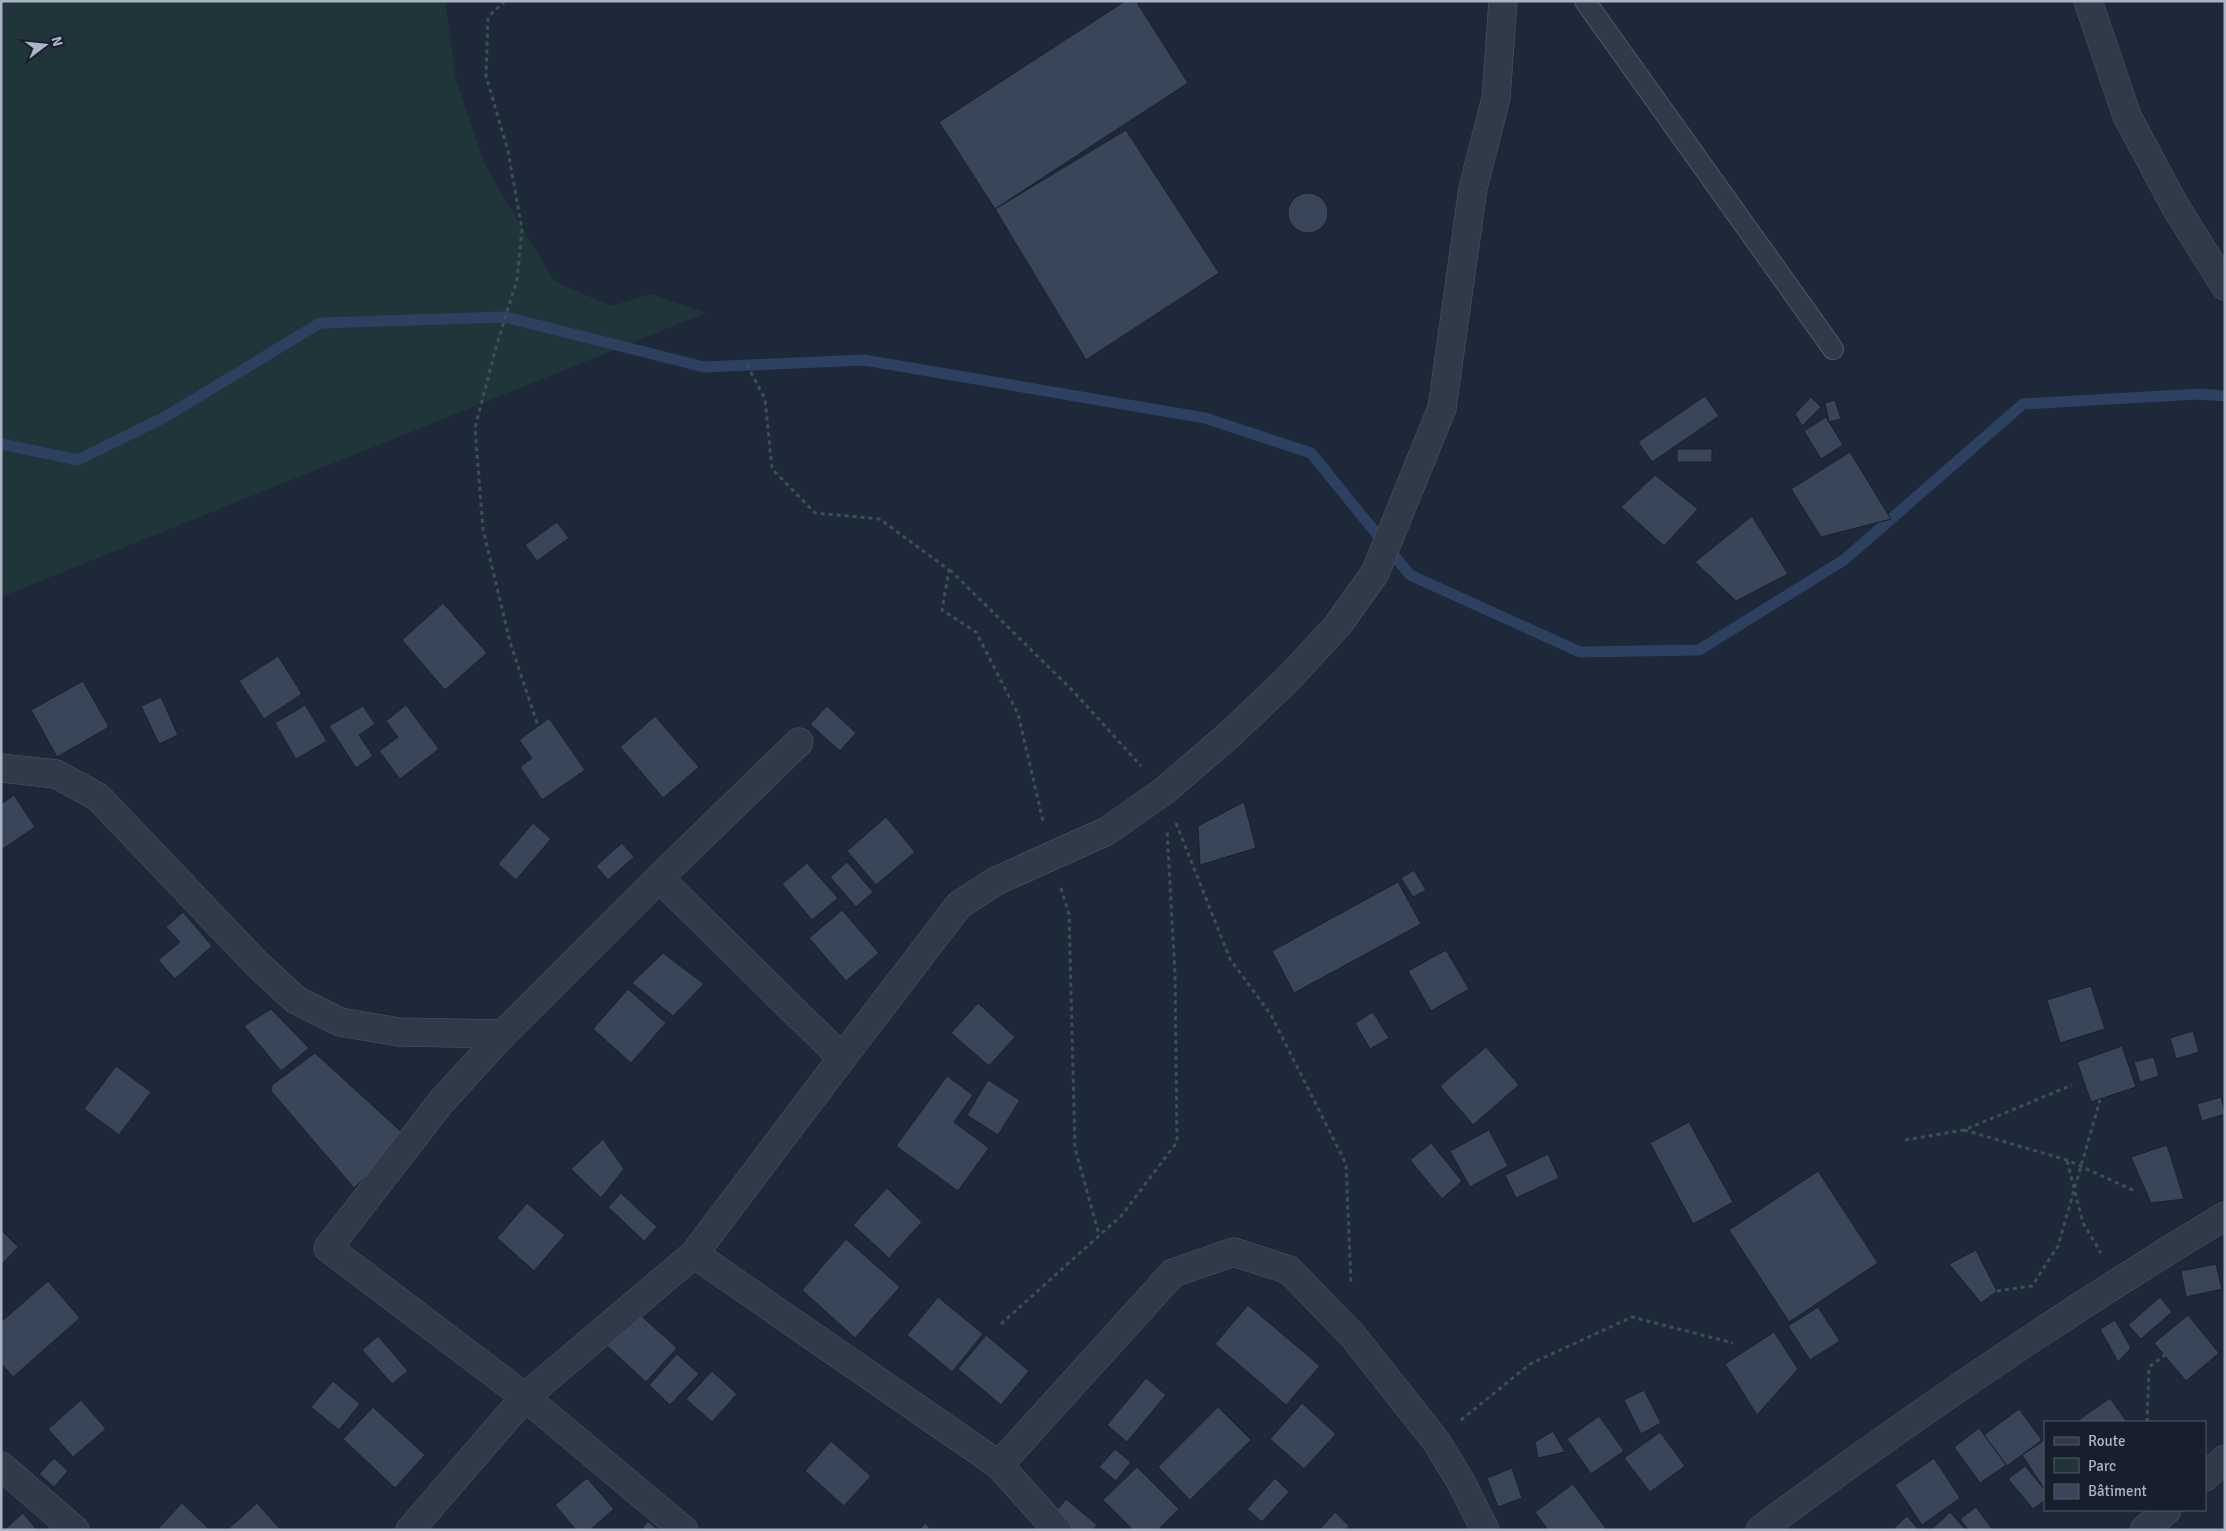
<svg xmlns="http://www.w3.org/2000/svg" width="2226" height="1531" viewBox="0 0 2226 1531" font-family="Signika,sans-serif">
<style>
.green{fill:#1f353a}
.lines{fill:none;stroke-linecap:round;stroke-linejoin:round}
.stream{stroke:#2d4060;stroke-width:11}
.building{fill:#394559;stroke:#19212f}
.lane-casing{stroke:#4f5767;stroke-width:22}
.street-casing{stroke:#4f5767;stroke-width:29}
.path{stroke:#3a5154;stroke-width:3;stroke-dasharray:4 4;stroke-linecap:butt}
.lane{stroke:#313a49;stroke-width:20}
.street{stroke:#313a49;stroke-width:28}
</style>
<rect width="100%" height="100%" fill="#1d2839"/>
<!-- green -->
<path class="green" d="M1 1H445L456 79 485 165 554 281 611 306 651 294 706 313 1 597Z"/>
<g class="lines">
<!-- stream -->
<path class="stream" d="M1 444 78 460 165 417 320 323 505 317 704 367 864 360 1205 418 1311 453 1410 575 1580 652 1699 650 1844 560 2023 404 2199 394 2225 396"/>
</g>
<!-- building -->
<g class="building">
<path d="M1125 1H1136L1188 83 995 209 939 122Z"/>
<path d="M1126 130 1219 273 1086 360 995 209Z"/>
<circle cx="1308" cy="213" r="20"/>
<path d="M1705 396 1719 416 1652 462 1638 442Z"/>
<path d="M1811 397 1821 407 1802 426 1795 414Z"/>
<path d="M1835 400 1841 419 1829 422 1825 403Z"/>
<path d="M1826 417 1843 445 1821 459 1804 431Z"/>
<rect x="1677" y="449" width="35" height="13"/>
<path d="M1850 452 1891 519 1821 537 1791 489Z"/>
<path d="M1655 475 1698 509 1664 546 1621 507Z"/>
<path d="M1752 516 1788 574 1736 601 1695 562Z"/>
<path d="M557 522 569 538 537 561 525 545Z"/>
<path d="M443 603 487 653 445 690 402 640Z"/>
<path d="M278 656 302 694 264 719 239 681Z"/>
<path d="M83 681 109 727 57 757 31 710Z"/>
<path d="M161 697 178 735 159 744 141 706Z"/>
<path d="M305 705 327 741 296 759 275 723Z"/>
<path d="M406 705 439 749 400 779 379 751 398 737 386 721Z"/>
<path d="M363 706 375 724 359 735 373 756 356 768 329 726Z"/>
<path d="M827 706 856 733 840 751 810 724Z"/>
<path d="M655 716 699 767 663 798 620 747Z"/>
<path d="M549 718 585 770 542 800 520 767 532 758 519 740Z"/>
<path d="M14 795 35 827 1 850V804Z"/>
<path d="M1244 802 1256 848 1200 865 1198 826Z"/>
<path d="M886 817 915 852 876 885 847 851Z"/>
<path d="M533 823 551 839 516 880 498 864Z"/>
<path d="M622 843 634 857 608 880 596 866Z"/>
<path d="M847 862 873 892 856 907 830 877Z"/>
<path d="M807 863 838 898 812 920 782 884Z"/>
<path d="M1414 870 1426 890 1413 897 1401 878Z"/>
<path d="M1398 882 1421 924 1294 993 1272 951Z"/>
<path d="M842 910 879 953 846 981 809 938Z"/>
<path d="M183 912 212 946 175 979 158 960 180 942 166 927Z"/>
<path d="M1446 950 1469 989 1431 1011 1408 971Z"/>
<path d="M663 953 704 984 673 1016 632 983Z"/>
<path d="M2091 986 2105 1029 2060 1043 2047 1000Z"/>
<path d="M628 989 666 1023 631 1063 593 1029Z"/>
<path d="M978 1003 1015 1037 989 1066 951 1033Z"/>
<path d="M271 1009 309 1048 281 1071 244 1026Z"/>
<path d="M1373 1012 1389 1038 1370 1049 1355 1023Z"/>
<path d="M2193 1031 2199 1052 2176 1059 2170 1038Z"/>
<path d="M2122 1046 2136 1087 2091 1102 2077 1062Z"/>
<path d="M1486 1047 1519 1085 1473 1125 1440 1086Z"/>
<path d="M315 1053 407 1137 354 1188 271 1091 272 1085Z"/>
<path d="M2154 1057 2159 1076 2140 1082 2134 1062Z"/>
<path d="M116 1066 151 1092 119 1135 84 1109Z"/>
<path d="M947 1076 973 1095 954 1122 989 1148 958 1191 896 1146Z"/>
<path d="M988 1080 1020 1100 998 1135 967 1115Z"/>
<path d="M2221 1097 2225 1114 2202 1121 2197 1104Z"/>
<path d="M1689 1122 1733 1202 1693 1224 1650 1143Z"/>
<path d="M1489 1130 1508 1166 1470 1187 1450 1151Z"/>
<path d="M603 1139 624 1169 601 1198 571 1169Z"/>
<path d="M1431 1143 1462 1181 1442 1199 1410 1160Z"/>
<path d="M2167 1145 2184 1199 2151 1203 2131 1157Z"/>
<path d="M1548 1154 1559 1178 1516 1198 1505 1175Z"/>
<path d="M1818 1171 1878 1263 1789 1322 1729 1230Z"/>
<path d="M887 1188 922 1222 889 1258 853 1225Z"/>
<path d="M621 1193 657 1227 644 1241 608 1207Z"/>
<path d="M527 1203 565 1235 534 1271 497 1238Z"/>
<path d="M1 1230 18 1247 1 1265Z"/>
<path d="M846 1239 900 1287 855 1338 802 1290Z"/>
<path d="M1976 1250 1997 1291 1981 1303 1949 1264Z"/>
<path d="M2216 1264 2222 1289 2186 1297 2181 1271Z"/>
<path d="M48 1281 80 1318 13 1377 1 1363V1322Z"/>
<path d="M938 1297 983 1334 952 1372 907 1335Z"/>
<path d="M2160 1297 2172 1312 2141 1339 2128 1325Z"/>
<path d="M1248 1305 1320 1366 1286 1405 1215 1344Z"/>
<path d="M1818 1307 1840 1341 1810 1360 1788 1326Z"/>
<path d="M636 1311 677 1348 646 1382 606 1345Z"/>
<path d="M2188 1315 2219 1353 2186 1381 2154 1343Z"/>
<path d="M2115 1320 2131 1348 2118 1362 2100 1329Z"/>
<path d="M1774 1332 1798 1369 1757 1415 1725 1364Z"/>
<path d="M986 1335 1029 1371 1001 1405 958 1369Z"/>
<path d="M378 1336 408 1371 392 1384 362 1350Z"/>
<path d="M677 1354 699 1374 670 1405 649 1385Z"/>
<path d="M712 1371 737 1394 712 1422 686 1399Z"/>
<path d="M1146 1378 1166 1395 1127 1442 1107 1425Z"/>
<path d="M333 1381 360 1404 339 1430 311 1407Z"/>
<path d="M1644 1390 1661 1423 1641 1434 1624 1400Z"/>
<path d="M2110 1398 2127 1422H2076Z"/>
<path d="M81 1400 106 1429 73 1457 48 1429Z"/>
<path d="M1302 1403 1336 1434 1304 1469 1270 1439Z"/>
<path d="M373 1407 425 1455 395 1488 343 1439Z"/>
<path d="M1218 1407 1251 1440 1190 1500 1158 1467Z"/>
<path d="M2019 1409 2042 1440 2007 1466 1984 1435Z"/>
<path d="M1599 1416 1624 1451 1591 1474 1567 1439Z"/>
<path d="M1979 1428 2006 1465 1980 1483 1954 1447Z"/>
<path d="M1553 1431 1565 1452 1538 1458 1535 1442Z"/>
<path d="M1660 1432 1685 1466 1650 1492 1624 1458Z"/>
<path d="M2045 1440V1490L2022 1455Z"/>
<path d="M831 1441 871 1476 844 1506 805 1471Z"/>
<path d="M1115 1449 1131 1462 1116 1481 1099 1467Z"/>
<path d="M54 1458 68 1471 54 1487 39 1474Z"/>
<path d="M1934 1458 1960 1498 1922 1525 1895 1485Z"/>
<path d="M2025 1466 2045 1490V1500L2033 1509 2008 1479Z"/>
<path d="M1137 1467 1179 1509 1158 1530H1133L1103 1500Z"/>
<path d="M1512 1468 1522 1498 1498 1507 1487 1478Z"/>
<path d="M587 1478 614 1509 590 1530H576L555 1505Z"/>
<path d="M1275 1478 1289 1492 1262 1522 1247 1509Z"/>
<path d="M1573 1484 1607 1530H1548L1535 1512Z"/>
<path d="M1066 1499 1097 1525 1093 1530H1063L1050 1519Z"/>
<path d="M182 1503 210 1530H157Z"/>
<path d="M257 1503 281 1530H227Z"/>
<path d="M1976 1507 1993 1530H1968L1960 1519Z"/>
<path d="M1335 1512 1349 1526 1346 1530H1319Z"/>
<path d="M1950 1512 1966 1530H1931Z"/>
<path d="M23 1513 37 1530H4Z"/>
<path d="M1907 1516 1919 1530H1892Z"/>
<path d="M648 1521 658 1530H641Z"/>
<path d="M925 1523 932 1530H919Z"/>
</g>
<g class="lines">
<!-- lane casing -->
<g class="lane-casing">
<path id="lane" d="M1585 1 1833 349"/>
</g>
<!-- street casing -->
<g class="street-casing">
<g id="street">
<path d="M2088 1 2127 116 2175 206 2225 286"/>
<path d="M1 768 56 774 98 797 257 964 296 1000 340 1022 399 1032 503 1034"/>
<path d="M842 1058 959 905 996 881 1107 831 1164 791 1229 735 1288 679 1338 625 1375 573 1442 408 1473 188 1496 98 1503 1"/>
<path d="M694 1254 999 1465 1057 1530"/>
<path d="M999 1465 1173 1273 1234 1252 1289 1270 1353 1336 1436 1441 1461 1482 1485 1530"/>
<path d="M1 1466 75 1530"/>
<path d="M2205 1477 2225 1459"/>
<path d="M410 1530 525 1397 694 1254 842 1058 659 878"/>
<path d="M684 1530 525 1397 328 1248 441 1102 503 1034 659 878 799 742"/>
<path d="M1760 1530C1910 1418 2064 1313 2225 1216"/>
<path d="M2144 1530 2167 1510"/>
</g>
</g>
<!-- path -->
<g class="path">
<path d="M505 1 488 17 486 76 508 151 522 229 517 280 496 347 475 428 483 529 510 642 538 726"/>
<path d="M747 365 765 399 772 469 815 513 880 519 949 570 942 610 976 632 1018 714 1043 821"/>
<path d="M950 570 1075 693 1141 766"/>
<path d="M1176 823 1230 959 1271 1015 1346 1164 1351 1283"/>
<path d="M1061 888 1069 914 1075 1148 1099 1235"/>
<path d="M1964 1130 2067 1160 2137 1192"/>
<path d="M1905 1140 1964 1130 2072 1085"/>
<path d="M2067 1161 2083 1223 2101 1253"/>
<path d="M1997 1291 2032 1286 2058 1246 2100 1100"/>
<path d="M1001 1324 1122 1215 1177 1142 1175 974 1167 830"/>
<path d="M1461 1420 1530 1364 1632 1317 1733 1343"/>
<path d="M2147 1422 2149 1367 2165 1355"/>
</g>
<!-- lane -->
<use href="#lane" class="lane"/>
<!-- street -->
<use href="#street" class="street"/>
</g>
<!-- border -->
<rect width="2226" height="1531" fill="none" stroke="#abb4c6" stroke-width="5"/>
<!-- legend -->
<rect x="2044" y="1421" width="162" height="90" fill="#171f2d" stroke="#525b6a"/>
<rect x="2054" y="1437" width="25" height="8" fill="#313a49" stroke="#525b6a"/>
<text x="2088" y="1446" font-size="15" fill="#abb4c6">Route</text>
<rect x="2054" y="1458" width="25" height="15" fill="#1f353a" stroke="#525b6a"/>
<text x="2088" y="1471" font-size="15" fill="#abb4c6">Parc</text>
<rect x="2054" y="1484" width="25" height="15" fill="#394559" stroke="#525b6a"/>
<text x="2088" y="1496" font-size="15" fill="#abb4c6">Bâtiment</text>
<!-- north arrow -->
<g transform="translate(45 45) rotate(74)" stroke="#171f2d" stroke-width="4" paint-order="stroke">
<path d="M0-4L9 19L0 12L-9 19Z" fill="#abb4c6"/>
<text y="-8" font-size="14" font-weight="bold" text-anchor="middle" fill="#abb4c6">N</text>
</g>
</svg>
